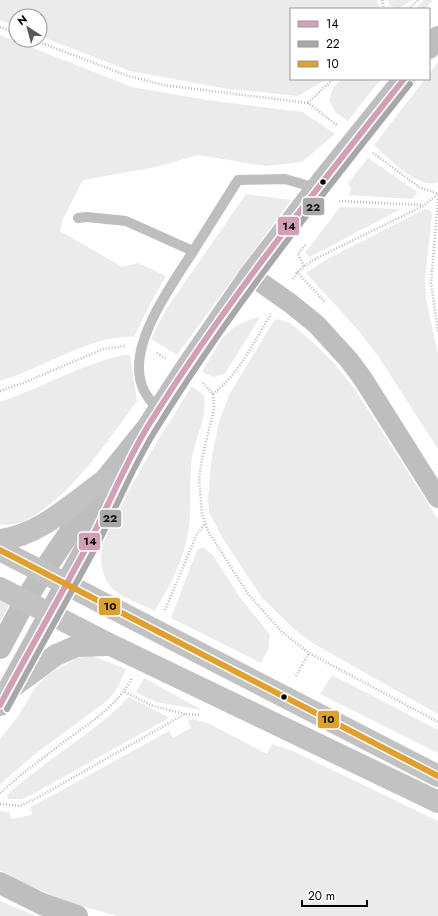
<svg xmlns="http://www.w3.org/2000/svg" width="438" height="916" viewBox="0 0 438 916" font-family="Jost,sans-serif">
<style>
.green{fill:#ebebeb}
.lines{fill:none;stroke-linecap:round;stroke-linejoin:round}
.path{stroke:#b9b9b9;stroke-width:2.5;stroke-dasharray:1 2;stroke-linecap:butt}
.service{stroke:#bebebe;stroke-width:10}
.minor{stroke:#bebebe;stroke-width:20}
.tertiary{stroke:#bebebe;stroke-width:22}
.secondary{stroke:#c2c2c2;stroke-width:22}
.bus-1-casing{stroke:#fff;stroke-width:9}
.bus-2-casing{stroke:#fff;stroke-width:9}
.bus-3-casing{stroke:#fff;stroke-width:9}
.bus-1{stroke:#d19fb6;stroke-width:6}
.bus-2{stroke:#a8a8a8;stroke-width:6}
.bus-3{stroke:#e0a02e;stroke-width:6}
.bus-dot{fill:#000;stroke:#fff;stroke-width:1.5}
.line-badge{stroke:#fff;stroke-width:1.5}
.pale-badge-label{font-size:11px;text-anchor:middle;font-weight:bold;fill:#111}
</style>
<rect width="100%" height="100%" fill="#fff"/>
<!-- green -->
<g class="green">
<path d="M0 0H377L380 9H291V79H327L298 96 228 89 130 71 40 36V16H16V27L0 20Z"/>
<path d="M388 0H412L398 9 390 6Z"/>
<path d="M424 0H433L425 9H415Z"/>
<path d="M0 35 132 87 207 100 303 112 335 134 302 162 266 166 198 155 156 167 83 180 63 219 60 231 122 267 138 263 166 276 150 304 134 337C92 334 42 369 0 381Z"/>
<path d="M438 62V182C420 191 387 157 374 145L425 79H429V74Z"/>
<path d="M341 79H381L348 121 335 112 329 100 333 88Z"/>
<path d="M368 158 416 191 417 194 412 199 348 195 351 190 348 183Z"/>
<path d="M246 194 291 200 177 355 151 339 165 311Z"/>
<path d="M340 207 401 209 310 257 305 253Z"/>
<path d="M425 209 431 210 432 215 425 278 426 299 438 354V449L380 359 359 331 306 273 329 258Z"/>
<path d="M260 317 228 369 224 374 213 377 202 372C219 344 225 324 260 317Z"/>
<path d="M278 319 290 323 315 344 333 362 354 388 438 519V714L314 644 295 630 262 598 222 537 209 512 208 499 211 462 219 421 230 393 274 321Z"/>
<path d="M123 355H130L137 401C107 441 74 493 30 518 20 524 10 525 0 525V402C41 388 80 365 123 355Z"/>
<path d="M192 386 204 396C208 417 195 437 192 458 188 485 193 512 187 538 182 564 168 588 155 611 142 604 120 598 110 586 104 579 101 567 101 557 101 543 109 530 115 518 137 472 165 429 192 386Z"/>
<path d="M203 547 212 554 239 596 270 635 268 650 261 663 171 618 197 550Z"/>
<path d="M0 600 9 605 0 622Z"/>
<path d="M93 656 126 669 118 687 108 700 34 755 0 784V739L17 718 35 688 49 674 77 658Z"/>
<path d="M332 675 438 730V753L320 694Z"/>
<path d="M144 678 202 710 156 702 136 692Z"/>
<path d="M129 697 168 717 167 719 33 794 22 799H8L7 795C45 760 92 735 129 697Z"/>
<path d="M193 719 208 723 267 754 272 744 293 751 438 821V916H117C76 905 37 892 0 870V811L9 812 11 819 32 815 31 807 169 731 173 738 191 728 188 721Z"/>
<path d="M0 901 36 916H0Z"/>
</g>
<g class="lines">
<!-- path -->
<g class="path">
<path d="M382 0 384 9"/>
<path d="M408 9 418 0"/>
<path d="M0 27 16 33"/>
<path d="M34 40 128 76 163 85 308 103 338 126"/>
<path d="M308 103 333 79"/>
<path d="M373 153 419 187 438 194"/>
<path d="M438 199 431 283 438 332"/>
<path d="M339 201 422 205"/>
<path d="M304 266 298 254 306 244"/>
<path d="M297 272 325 302"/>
<path d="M293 279 297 272 313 260 423 206 438 194"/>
<path d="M157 353 166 359"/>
<path d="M203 383 213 394 214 409 202 458 199 479 202 513 208 531 248 594 282 632 309 653 438 722"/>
<path d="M0 391 23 383 103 349 125 346"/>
<path d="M213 394C239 374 254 342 271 314"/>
<path d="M165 610 197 534 205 524"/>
<path d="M296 676 309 653"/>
<path d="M125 692 153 706 185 714"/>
<path d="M0 793C21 774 43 758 65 741 91 722 117 706 132 678"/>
<path d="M0 804 20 806 37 798 185 714 201 715"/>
</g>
<!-- service -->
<g class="service">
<path d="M78 218 87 217 126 221 193 251"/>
<path d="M159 410C146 397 139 386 139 367 139 330 173 283 192 253 207 229 223 204 238 180L285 179 316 188"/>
</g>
<!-- minor -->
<path class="minor" d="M250 275 290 303 316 324 349 360 363 379 438 498"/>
<!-- tertiary -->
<g class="tertiary">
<path d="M429 48 438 37"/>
<path d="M0 648 25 601 43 572 105 480 147 428 184 371 250 275 322 181 404 79"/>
<path d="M0 705 89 542 123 474"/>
<path d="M0 883 42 904 77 916"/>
</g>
<!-- secondary -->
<g class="secondary">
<path d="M0 540C40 535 73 503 105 480"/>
<path d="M0 550 438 776"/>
<path d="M0 588 111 645 438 802"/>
<path d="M7 691 56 655 77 646 108 645"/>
</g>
<!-- bus-1 casing -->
<g class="bus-1-casing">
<path id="bus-1" d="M0 705C30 649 62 593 92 537 111 500 126 462 148 426 224 304 315 191 404 79"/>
</g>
<!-- bus-2 casing -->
<g class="bus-2-casing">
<path id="bus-2" d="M7 709C37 653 69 597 99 541 118 504 133 466 155 431 230 309 321 196 410 84"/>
</g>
<!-- bus-3 casing -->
<g class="bus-3-casing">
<path id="bus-3" d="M0 550 438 776"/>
</g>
<!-- bus-1 -->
<use href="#bus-1" class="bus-1"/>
<!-- bus-2 -->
<use href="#bus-2" class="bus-2"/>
<!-- bus-3 -->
<use href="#bus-3" class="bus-3"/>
</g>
<!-- markers -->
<g class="bus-dot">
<circle cx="323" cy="182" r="3.5"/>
<circle cx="284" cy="697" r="3.5"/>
</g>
<g class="line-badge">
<rect x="302" y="197" width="23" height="19" rx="4" fill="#a8a8a8"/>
<rect x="277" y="216" width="23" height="20" rx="4" fill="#d19fb6"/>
<rect x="99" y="509" width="23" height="19" rx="4" fill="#a8a8a8"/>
<rect x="78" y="532" width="23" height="19" rx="4" fill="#d19fb6"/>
<rect x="98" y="597" width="23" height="19" rx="4" fill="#e0a02e"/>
<rect x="317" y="710" width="23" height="19" rx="4" fill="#e0a02e"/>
</g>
<g class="pale-badge-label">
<text x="313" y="211">22</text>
<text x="289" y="230">14</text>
<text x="110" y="522">22</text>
<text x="90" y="545">14</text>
<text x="110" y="610">10</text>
<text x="328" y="723">10</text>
</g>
<!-- legend -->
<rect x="290" y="8" width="140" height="72" fill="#ffffff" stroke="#999999"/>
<rect x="298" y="21" width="20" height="6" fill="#d19fb6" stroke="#999999"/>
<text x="326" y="28" font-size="12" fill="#000000">14</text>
<rect x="298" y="41" width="20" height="6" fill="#a8a8a8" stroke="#999999"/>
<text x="326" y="48" font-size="12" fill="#000000">22</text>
<rect x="298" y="61" width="20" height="6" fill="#e0a02e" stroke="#999999"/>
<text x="326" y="68" font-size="12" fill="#000000">10</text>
<!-- north arrow -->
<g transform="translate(28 28) rotate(324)"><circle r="19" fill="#ffffff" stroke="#999999"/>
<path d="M0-3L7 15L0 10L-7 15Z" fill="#595959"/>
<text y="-6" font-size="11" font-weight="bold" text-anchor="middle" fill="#000000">N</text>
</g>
<!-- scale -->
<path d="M302 900v6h65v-6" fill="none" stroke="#000000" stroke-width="2"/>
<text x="308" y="900" font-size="12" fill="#000000" stroke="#ffffff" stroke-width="3" paint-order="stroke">20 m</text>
</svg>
